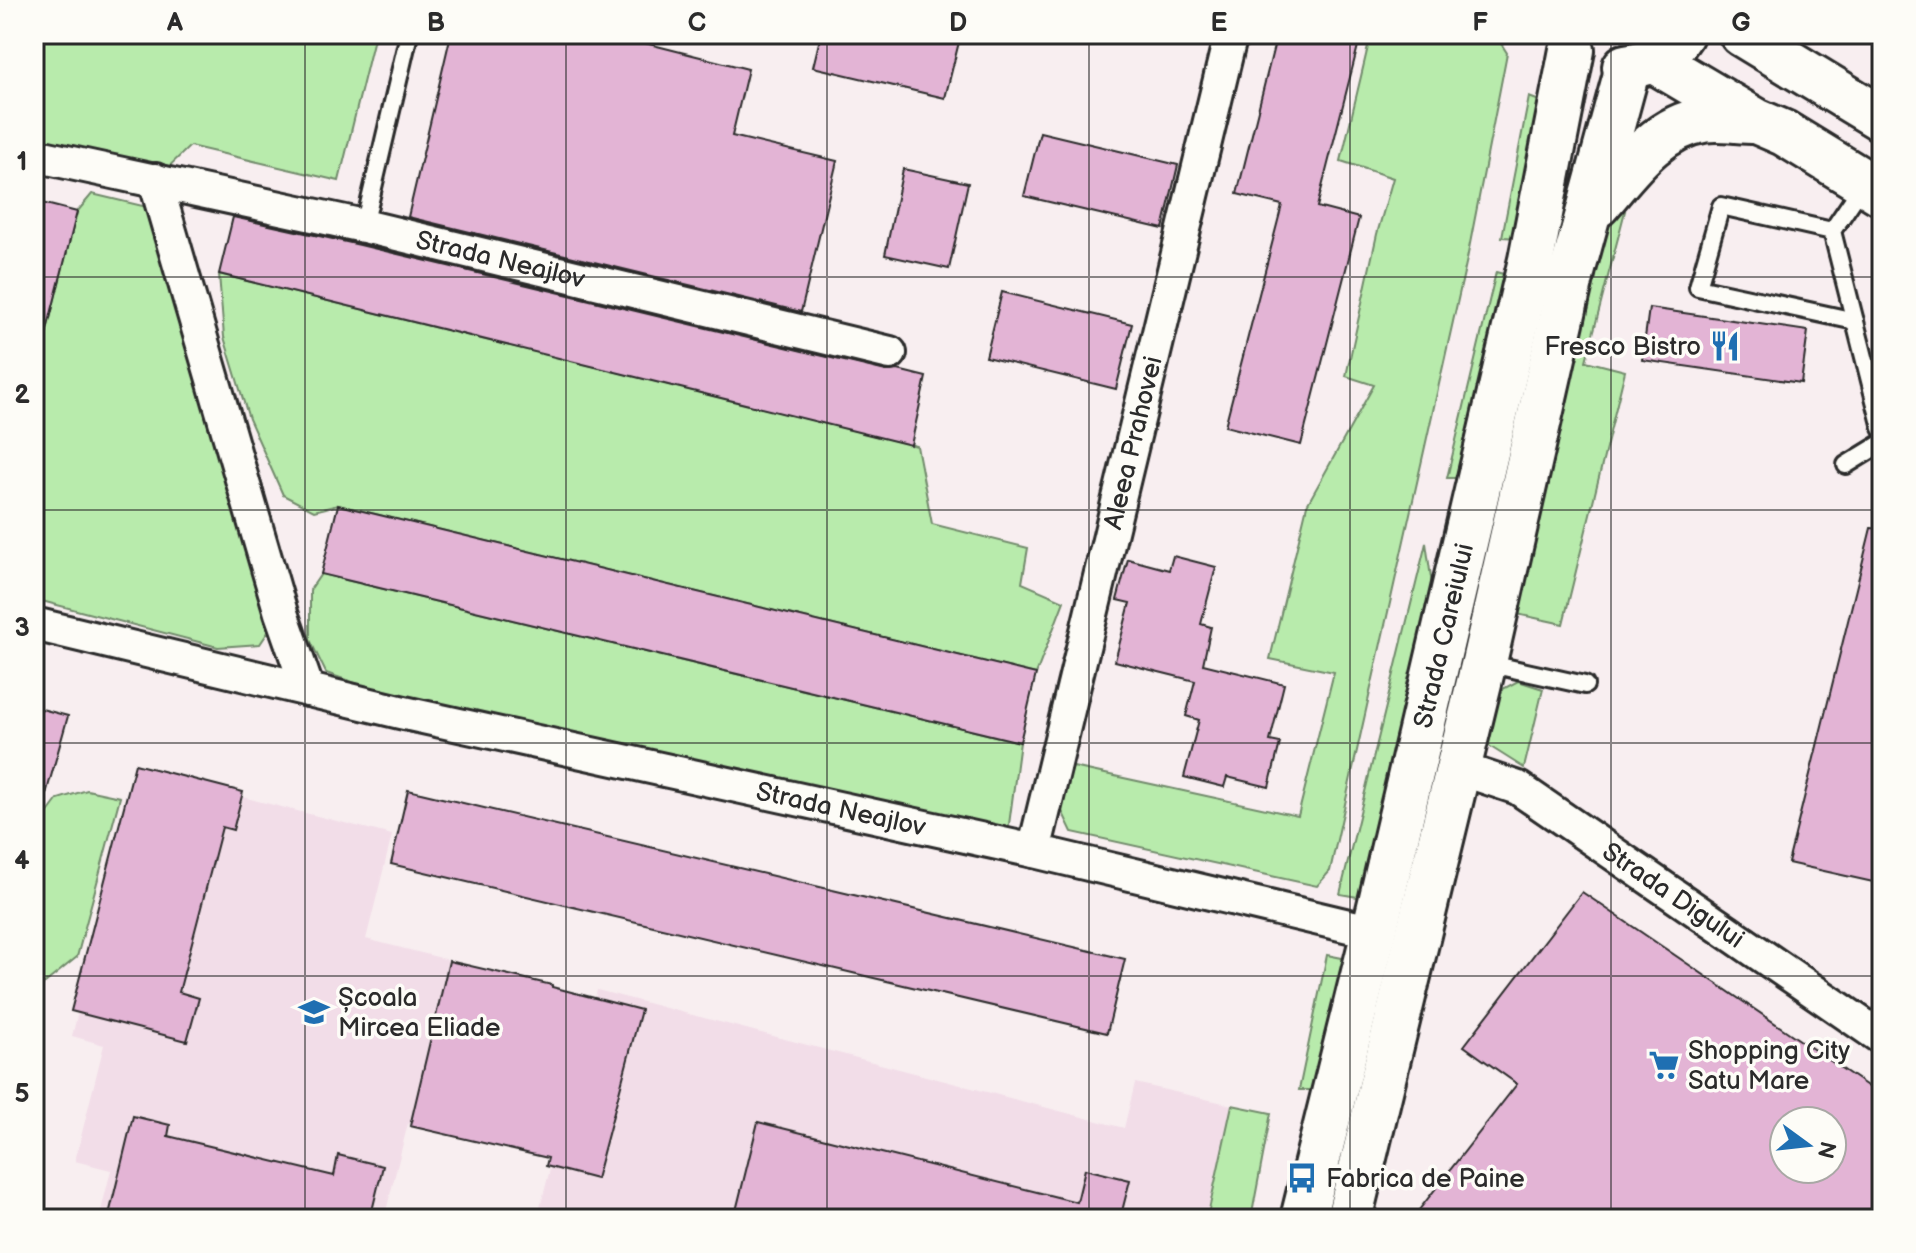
<svg xmlns="http://www.w3.org/2000/svg" width="1916" height="1253" viewBox="0 0 1916 1253" font-family="'Balsamiq Sans',sans-serif">
<style>
.built{fill:#f2dde8}
.green{fill:#b8ebac;stroke:#728b6c;stroke-width:2}
.building{fill:#e3b4d5;stroke:#2b2b2b;stroke-width:2;fill-rule:evenodd}
.lines{fill:none;stroke-linecap:round;stroke-linejoin:round}
.service-casing{stroke:#2b2b2b;stroke-width:22}
.minor-casing{stroke:#2b2b2b;stroke-width:38}
.primary-casing{stroke:#2b2b2b;stroke-width:50}
.service{stroke:#fdfcf7;stroke-width:16}
.minor{stroke:#fdfcf7;stroke-width:32}
.primary{stroke:#fdfcf7;stroke-width:44}
.grid{fill:none;stroke:#2b2b2b;stroke-width:2;stroke-opacity:0.55}
.labels{text-anchor:middle;stroke-width:7;stroke-linejoin:round;paint-order:stroke}
.street-label{font-size:26px;fill:#2b2b2b;stroke:#fdfcf7}
.poi-label{font-size:26px;fill:#2b2b2b;stroke:#fdfcf7;text-anchor:start}
.neatline{fill:none;stroke:#2b2b2b;stroke-width:3}
.grid-label{font-size:26px;text-anchor:middle;font-weight:bold;fill:#2b2b2b}
</style>
<rect width="100%" height="100%" fill="#f8eef0"/>
<filter id="ink" filterUnits="userSpaceOnUse"><feTurbulence type="fractalNoise" baseFrequency=".0125" numOctaves="2"/><feDisplacementMap in="SourceGraphic" scale="16" xChannelSelector="R" yChannelSelector="G"/><feConvolveMatrix kernelMatrix="1 2 1 2 8 2 1 2 1" color-interpolation-filters="sRGB"/></filter>
<g filter="url(#ink)">
<!-- built -->
<g class="built">
<path d="M140 771 392 835 366 939 555 987 514 1149 408 1123 384 1219H99L111 1170 75 1161 104 1045 72 1036Z"/>
<path d="M597 990 1124 1128 1135 1083 1232 1105 1207 1219H537Z"/>
</g>
<!-- green -->
<g class="green">
<path d="M34 34H375L339 181 190 146 155 180 34 155Z"/>
<path d="M1371 34H1495L1507 53 1467 259 1330 871 1317 886 1072 832 1060 807 1073 767 1298 816 1334 672 1270 659 1307 505 1374 385 1346 376 1377 234 1393 178 1341 161Z"/>
<path d="M1529 97 1545 103 1520 238 1502 237Z"/>
<path d="M92 194 164 211 281 613 260 644 218 647 34 599V381L77 212Z"/>
<path d="M1603 206 1625 211 1586 361 1625 371 1563 624 1517 614Z"/>
<path d="M1496 272 1511 276 1463 478H1447Z"/>
<path d="M219 274 917 446 932 524 1028 548 1022 583 1064 601 1036 674 338 505 314 511 283 495 249 419 224 337Z"/>
<path d="M1426 543 1436 612 1369 899 1340 894Z"/>
<path d="M321 574 1020 742 1008 832 364 686 326 673 310 640V590Z"/>
<path d="M1518 681 1543 689 1524 768 1486 744 1482 715 1501 690Z"/>
<path d="M87 790 120 797 77 957 34 992V831L58 799Z"/>
<path d="M1327 955 1342 958 1353 969 1326 1090H1299Z"/>
<path d="M1232 1105 1271 1113 1251 1219H1207Z"/>
</g>
<!-- building -->
<g class="building">
<path d="M451 34H647L645 43 748 69 732 136 837 161 801 312 408 217Z"/>
<path d="M821 34H961L945 98 813 67Z"/>
<path d="M1277 34H1361L1317 207 1359 218 1301 445 1225 426 1282 205 1237 194Z"/>
<path d="M1040 132 1178 165 1163 229 1024 196Z"/>
<path d="M903 169 968 183 949 269 885 255Z"/>
<path d="M34 201 77 212 45 338 34 336Z"/>
<path d="M233 217 360 245 886 371 898 370 926 377 911 445 219 274Z"/>
<path d="M1002 292 1132 324 1116 389 986 357Z"/>
<path d="M1649 308 1808 331 1801 383 1642 360Z"/>
<path d="M338 505 1036 674 1020 742 321 574Z"/>
<path d="M1871 528 1882 529V884L1788 863Z"/>
<path d="M1173 556 1216 567 1201 624 1211 627 1203 664 1284 684 1270 741 1280 743 1269 787 1227 777 1224 787 1184 777 1199 720 1186 716 1195 681 1115 661 1130 603 1117 600 1128 559 1169 570Z"/>
<path d="M34 707 68 716 43 805 34 804Z"/>
<path d="M135 764 243 792 233 830 222 827 179 992 199 998 187 1041 71 1011Z"/>
<path d="M408 790 1125 959 1107 1033 391 864Z"/>
<path d="M1582 892 1882 1096V1219H1412L1517 1084 1464 1046ZM1784 1121H1832V1169H1784Z"/>
<path d="M449 961 552 985V987L641 1010 596 1179 546 1166 548 1158 410 1126Z"/>
<path d="M133 1116 170 1125 168 1136 334 1176 338 1155 383 1166 370 1219H108Z"/>
<path d="M758 1122 1077 1202 1085 1169 1130 1180 1120 1219H734Z"/>
</g>
<g class="lines">
<!-- service casing -->
<g class="service-casing">
<g id="service">
<path d="M1863 185 1832 231 1882 428"/>
<path d="M364 226 409 34"/>
<path d="M1832 231 1721 206 1698 287 1855 321"/>
<path d="M1846 465 1882 443"/>
<path d="M1486 663 1585 685"/>
</g>
</g>
<!-- minor casing -->
<g class="minor-casing">
<g id="minor">
<path id="s1" d="M34 155 364 226 890 353"/>
<path d="M155 180 281 613 308 690"/>
<path id="s2" d="M34 624 400 712 1034 851 1374 932"/>
<path id="s3" d="M1458 768 1518 788 1882 1038"/>
<path id="s4" d="M1034 851 1231 34"/>
</g>
</g>
<!-- primary casing -->
<g class="primary-casing">
<g id="primary">
<path d="M1742 34 1882 119"/>
<path d="M1653 60 1756 121 1784 133 1882 193"/>
<path d="M1625 67C1649 64 1668 55 1681 34"/>
<path d="M1597 205C1626 172 1656 127 1703 120 1719 117 1738 121 1754 121"/>
<path id="s5" d="M1303 1219 1374 932 1531 260 1572 50"/>
<path d="M1349 1219 1484 662 1573 269 1628 67"/>
</g>
</g>
<!-- service -->
<use href="#service" class="service"/>
<!-- minor -->
<use href="#minor" class="minor"/>
<!-- primary -->
<use href="#primary" class="primary"/>
</g>
</g>
<!-- grid -->
<path class="grid" d="M305 34V1219M566 34V1219M827 34V1219M1089 34V1219M1350 34V1219M1611 34V1219M34 277H1882M34 510H1882M34 743H1882M34 976H1882"/>
<!-- icons -->
<defs>
<g id="restaurant-bare" transform="scale(2.4)"><path d="M-5-6h1v4h1v-4h1v4h1v-4h1v5L-1.5 .5V6h-2V.5L-5-1ZM5-6V6H3V1.5H1.5Q1.5-4 5-6Z" fill="#1f6fb2" stroke="#fdfcf7" stroke-width="2.5" paint-order="stroke"/></g>
<g id="school-bare" transform="scale(2.4)"><path d="M0-5L7-2L0 1L-7-2ZM-4 1L0 2.5L4 1V4Q0 6-4 4Z" fill="#1f6fb2" stroke="#fdfcf7" stroke-width="2.5" paint-order="stroke"/></g>
<g id="supermarket-bare" transform="scale(2.4)"><path d="M-6-5.5h2.5l.6 2H6L4.5 2H-2.5L-4.4-4H-6ZM-1.5 3.2a1.3 1.3 0 1 0 .1 0ZM3 3.2a1.3 1.3 0 1 0 .1 0Z" fill="#1f6fb2" stroke="#fdfcf7" stroke-width="2.5" paint-order="stroke"/></g>
<g id="bus-bare" transform="scale(2.4)"><path d="M-5-6H5V4H4V6H2V4H-2V6H-4V4H-5ZM-3.5-4V0h7V-4ZM-3.5 1.2v1.5H-2V1.2ZM2 1.2v1.5H3.5V1.2Z" fill="#1f6fb2" stroke="#fdfcf7" stroke-width="2.5" paint-order="stroke"/></g>
</defs>
<g fill-rule="evenodd">
<use href="#restaurant-bare" x="1725" y="346"/>
<use href="#school-bare" x="314" y="1012"/>
<use href="#supermarket-bare" x="1664" y="1065"/>
<use href="#bus-bare" x="1302" y="1178"/>
</g>
<g class="labels">
<!-- street labels -->
<g class="street-label">
<text dy="9" stroke="none"><textPath href="#s1" startOffset="478">Strada Neajlov</textPath></text>
<text dy="9" stroke="none"><textPath href="#s4" startOffset="420">Aleea Prahovei</textPath></text>
<text dy="9" stroke="none"><textPath href="#s5" startOffset="600">Strada Careiului</textPath></text>
<text dy="9" stroke="none"><textPath href="#s2" startOffset="828">Strada Neajlov</textPath></text>
<text dy="9" stroke="none"><textPath href="#s3" startOffset="252">Strada Digului</textPath></text>
</g>
<!-- poi labels -->
<g class="poi-label">
<text x="1701" y="355" text-anchor="end">Fresco Bistro</text>
<text x="338" y="1006">Școala<tspan x="338" dy="30">Mircea Eliade</tspan></text>
<text x="1688" y="1059">Shopping City<tspan x="1688" dy="30">Satu Mare</tspan></text>
<text x="1326" y="1187">Fabrica de Paine</text>
</g>
</g>
<!-- margin -->
<rect width="1916" height="1253" fill="none" stroke="#fdfcf7" stroke-width="88"/>
<!-- north arrow -->
<g transform="translate(1808 1145) rotate(105)"><circle r="38" fill="#fdfcf7" stroke="#a9a8a5" stroke-width="2"/>
<path d="M0-6L14 30L0 20L-14 30Z" fill="#1f6fb2"/>
<text y="-12" font-size="22" font-weight="bold" text-anchor="middle" fill="#2b2b2b">N</text>
</g>
<rect x="44" y="44" width="1828" height="1165" class="neatline"/>
<g class="grid-label">
<text x="175" y="31">A</text>
<text x="436" y="31">B</text>
<text x="697" y="31">C</text>
<text x="958" y="31">D</text>
<text x="1219" y="31">E</text>
<text x="1480" y="31">F</text>
<text x="1741" y="31">G</text>
<text x="22" y="170">1</text>
<text x="22" y="403">2</text>
<text x="22" y="636">3</text>
<text x="22" y="869">4</text>
<text x="22" y="1102">5</text>
</g>
</svg>
